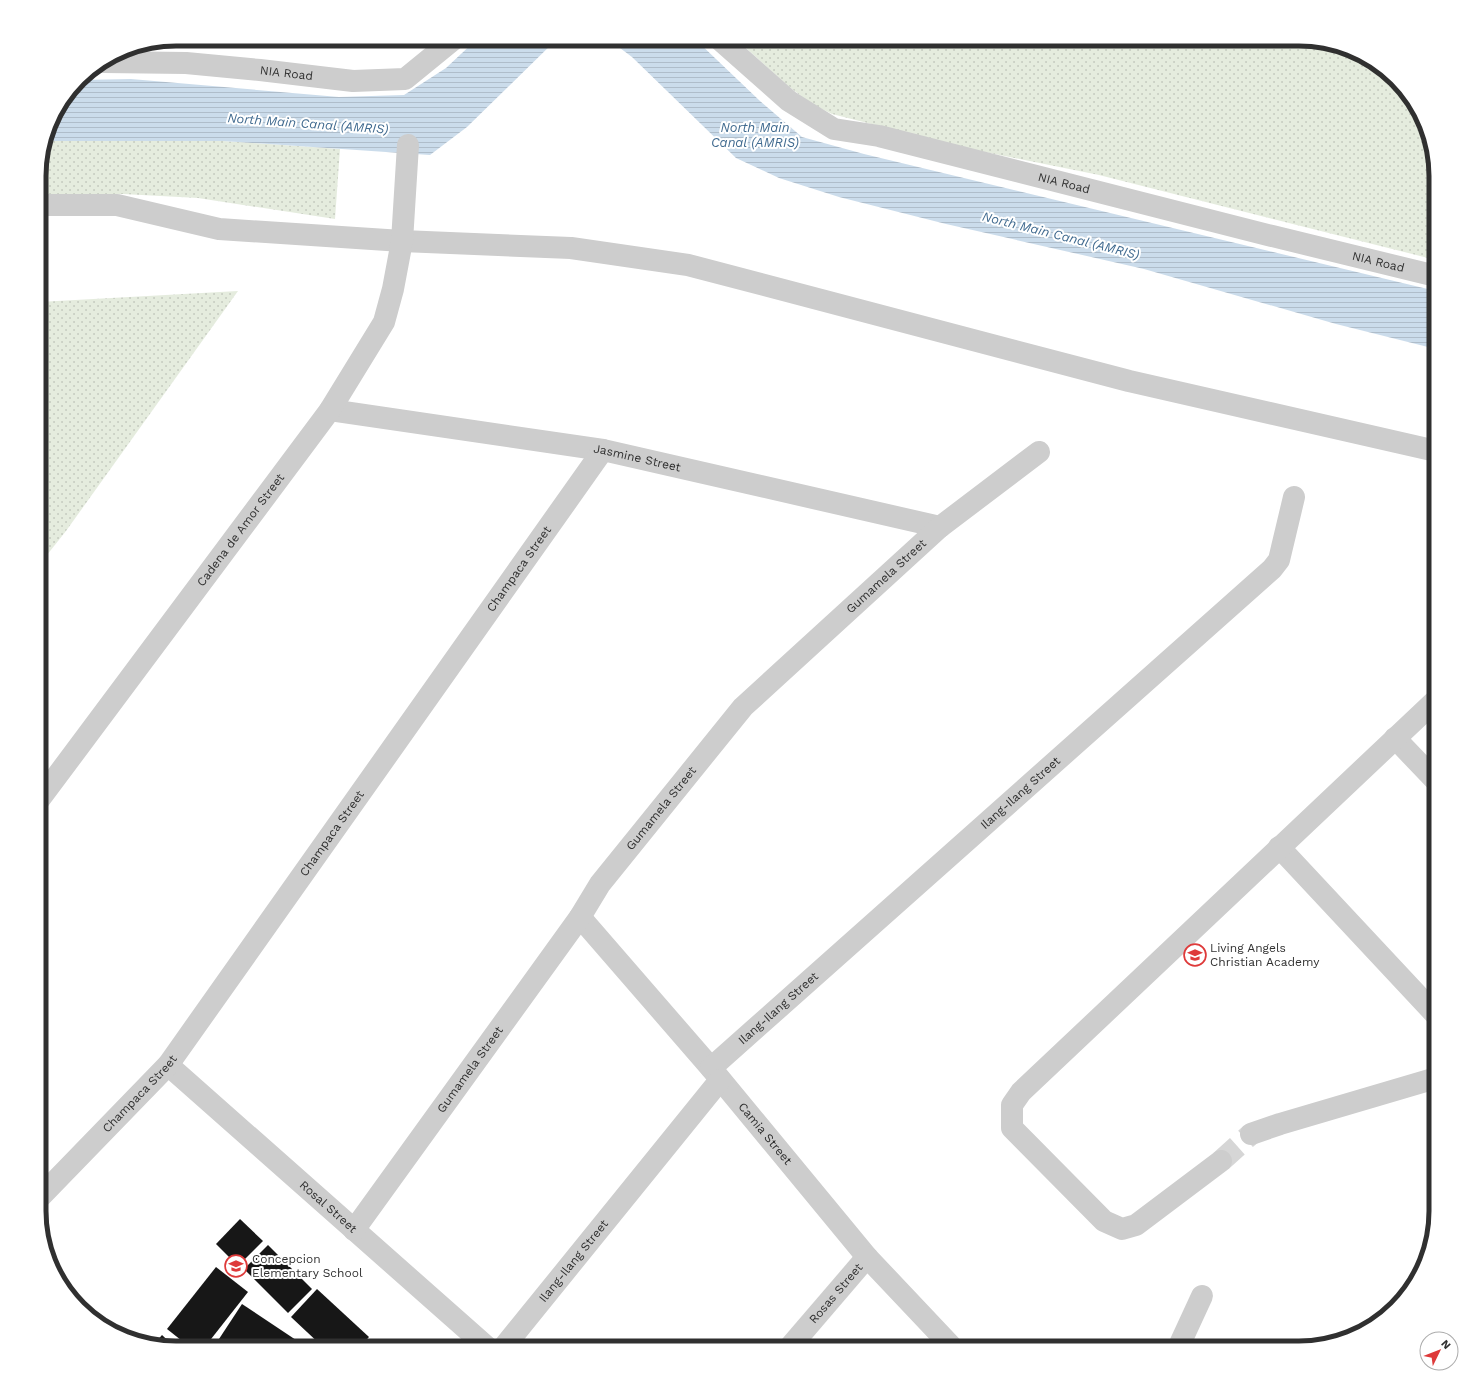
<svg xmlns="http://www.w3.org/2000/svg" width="1475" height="1387" viewBox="0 0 1475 1387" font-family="'Work Sans',sans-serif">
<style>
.grass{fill:url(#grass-dots)}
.water{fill:url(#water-rules)}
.building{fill:#171717}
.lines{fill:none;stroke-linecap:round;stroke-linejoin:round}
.minor-tunnel{stroke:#d6d6d6;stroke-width:22;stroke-dasharray:22 11;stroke-linecap:butt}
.minor{stroke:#cdcdcd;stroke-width:22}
.labels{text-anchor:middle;stroke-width:4;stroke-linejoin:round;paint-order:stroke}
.street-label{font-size:12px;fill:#303030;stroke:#fff}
.poi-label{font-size:12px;fill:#303030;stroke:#fff;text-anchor:start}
.water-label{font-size:13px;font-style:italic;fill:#406a8f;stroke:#fff}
.rim{fill:none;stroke:#303030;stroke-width:5}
</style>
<defs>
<pattern id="grass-dots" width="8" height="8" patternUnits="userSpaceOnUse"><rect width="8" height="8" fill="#e5ecde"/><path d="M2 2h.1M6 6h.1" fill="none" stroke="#c5cbbf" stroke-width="1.8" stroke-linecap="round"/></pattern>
<pattern id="water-rules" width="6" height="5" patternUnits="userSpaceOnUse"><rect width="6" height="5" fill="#cbdceb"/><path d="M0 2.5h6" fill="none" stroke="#afbdca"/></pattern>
</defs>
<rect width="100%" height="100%" fill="#fff"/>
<!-- grass -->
<g class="grass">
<path d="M175 39H179L183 48 135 47Z"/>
<path d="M736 39H1308L1360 53 1396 79 1426 123 1436 167V260L1099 175 970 149 832 114 810 103 787 85Z"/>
<path d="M46 141H223L340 149 335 219 198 198 123 194 39 195V166Z"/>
<path d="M238 291 66 531 39 565V302Z"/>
</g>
<!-- water -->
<g class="water">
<path d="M477 39H557L467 127 430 155 223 141H46L53 115 80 80 131 79 339 97 404 95 446 68Z"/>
<path d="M608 39H695L760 101 802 137 864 154 1436 291V349L1336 324 1144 269 946 224 839 197 779 178 736 158 632 57Z"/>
</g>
<!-- building -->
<g class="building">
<path d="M240 1219 263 1241 238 1266 216 1244Z"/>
<path d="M268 1245 312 1289 288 1313 244 1269Z"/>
<path d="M216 1267 248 1292 204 1348H191L167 1329Z"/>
<path d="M317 1289 369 1337 359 1348H324L291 1317Z"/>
<path d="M242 1304 308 1348H225L217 1342Z"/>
<path d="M162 1335 176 1348 154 1344Z"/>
</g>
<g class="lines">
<!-- minor-tunnel -->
<path class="minor-tunnel" d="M1221 1161 1251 1134"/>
<!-- minor -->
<g class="minor">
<path id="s1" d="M719 39 789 101 834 129 879 136 1272 236 1436 276"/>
<path id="s2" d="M104 62 186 63 260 70 353 81 405 79 454 39"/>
<path d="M39 205H117L219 229 402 241 571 248 688 265 1129 381 1436 451"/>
<path id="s3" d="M330 410 603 450 940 527"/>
<path d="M1395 738 1436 781"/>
<path id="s4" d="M39 800 330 410 384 322 393 289 402 241 408 145"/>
<path d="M1279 847 1436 1015"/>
<path id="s5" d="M580 917 711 1068 867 1257 953 1348"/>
<path id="s6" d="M168 1065 488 1348"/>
<path id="s7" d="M711 1068 1272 569 1279 560 1294 497"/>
<path d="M1251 1134 1280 1124 1436 1078"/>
<path d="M1221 1161 1136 1225 1122 1229 1104 1221 1012 1128V1105L1021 1092 1436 700"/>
<path id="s8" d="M39 1198 168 1065 603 450"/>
<path id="s9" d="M354 1230 580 917 600 884 743 707 940 527 1039 452"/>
<path id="s10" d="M503 1348 720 1080"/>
<path id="s11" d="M789 1348 867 1257"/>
<path d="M1178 1348 1202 1296"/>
</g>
</g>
<!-- icons -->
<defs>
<g id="school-ring" transform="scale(1.15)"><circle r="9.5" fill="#fff" stroke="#de3a3a" stroke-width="1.5"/><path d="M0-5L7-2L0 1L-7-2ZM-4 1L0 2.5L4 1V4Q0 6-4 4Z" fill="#de3a3a"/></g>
</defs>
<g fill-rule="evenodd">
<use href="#school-ring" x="1195" y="955"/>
<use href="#school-ring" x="236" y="1266"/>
</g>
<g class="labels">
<!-- street labels -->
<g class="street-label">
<text dy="4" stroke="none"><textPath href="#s2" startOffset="183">NIA Road</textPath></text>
<text dy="4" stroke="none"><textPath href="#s1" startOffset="383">NIA Road</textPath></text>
<text dy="4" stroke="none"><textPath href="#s1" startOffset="707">NIA Road</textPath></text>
<text dy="4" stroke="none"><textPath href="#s3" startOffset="311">Jasmine Street</textPath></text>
<text dy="4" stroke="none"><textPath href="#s4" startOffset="337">Cadena de Amor Street</textPath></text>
<text dy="4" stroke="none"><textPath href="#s8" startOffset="793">Champaca Street</textPath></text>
<text dy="4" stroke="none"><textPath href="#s9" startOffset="846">Gumamela Street</textPath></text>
<text dy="4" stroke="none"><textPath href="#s7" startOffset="414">Ilang-Ilang Street</textPath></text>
<text dy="4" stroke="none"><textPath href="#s9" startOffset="522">Gumamela Street</textPath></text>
<text dy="4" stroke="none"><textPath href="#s8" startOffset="469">Champaca Street</textPath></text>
<text dy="4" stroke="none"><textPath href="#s7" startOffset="90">Ilang-Ilang Street</textPath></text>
<text dy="4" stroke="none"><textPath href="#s9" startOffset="198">Gumamela Street</textPath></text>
<text dy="4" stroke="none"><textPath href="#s8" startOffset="145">Champaca Street</textPath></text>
<text dy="4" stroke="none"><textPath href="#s5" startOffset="285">Camia Street</textPath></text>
<text dy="4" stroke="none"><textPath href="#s6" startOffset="214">Rosal Street</textPath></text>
<text dy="4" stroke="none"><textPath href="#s10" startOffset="112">Ilang-Ilang Street</textPath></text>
<text dy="4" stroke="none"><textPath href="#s11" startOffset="72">Rosas Street</textPath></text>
</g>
<!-- poi labels -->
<g class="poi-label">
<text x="1210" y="952">Living Angels<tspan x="1210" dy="14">Christian Academy</tspan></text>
<text x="252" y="1263">Concepcion<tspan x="252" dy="14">Elementary School</tspan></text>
</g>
<!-- water labels -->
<g class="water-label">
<text transform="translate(308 123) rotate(4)" y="5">North Main Canal (AMRIS)</text>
<text x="755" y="132">North Main<tspan x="755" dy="15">Canal (AMRIS)</tspan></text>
<text transform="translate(1061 235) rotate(14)" y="5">North Main Canal (AMRIS)</text>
</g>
</g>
<!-- crop -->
<path d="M0 0H1475V1387H0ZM176 46H1299A130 130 0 0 1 1429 176V1211A130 130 0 0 1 1299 1341H176A130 130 0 0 1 46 1211V176A130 130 0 0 1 176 46Z" fill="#fff" fill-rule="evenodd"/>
<path class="rim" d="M176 46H1299A130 130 0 0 1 1429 176V1211A130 130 0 0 1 1299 1341H176A130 130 0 0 1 46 1211V176A130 130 0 0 1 176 46Z"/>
<!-- north arrow -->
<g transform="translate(1439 1351) rotate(47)"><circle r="19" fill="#ffffff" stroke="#acacac"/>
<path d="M0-3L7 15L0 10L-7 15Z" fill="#de3a3a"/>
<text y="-6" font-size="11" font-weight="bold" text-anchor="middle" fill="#303030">N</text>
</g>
</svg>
